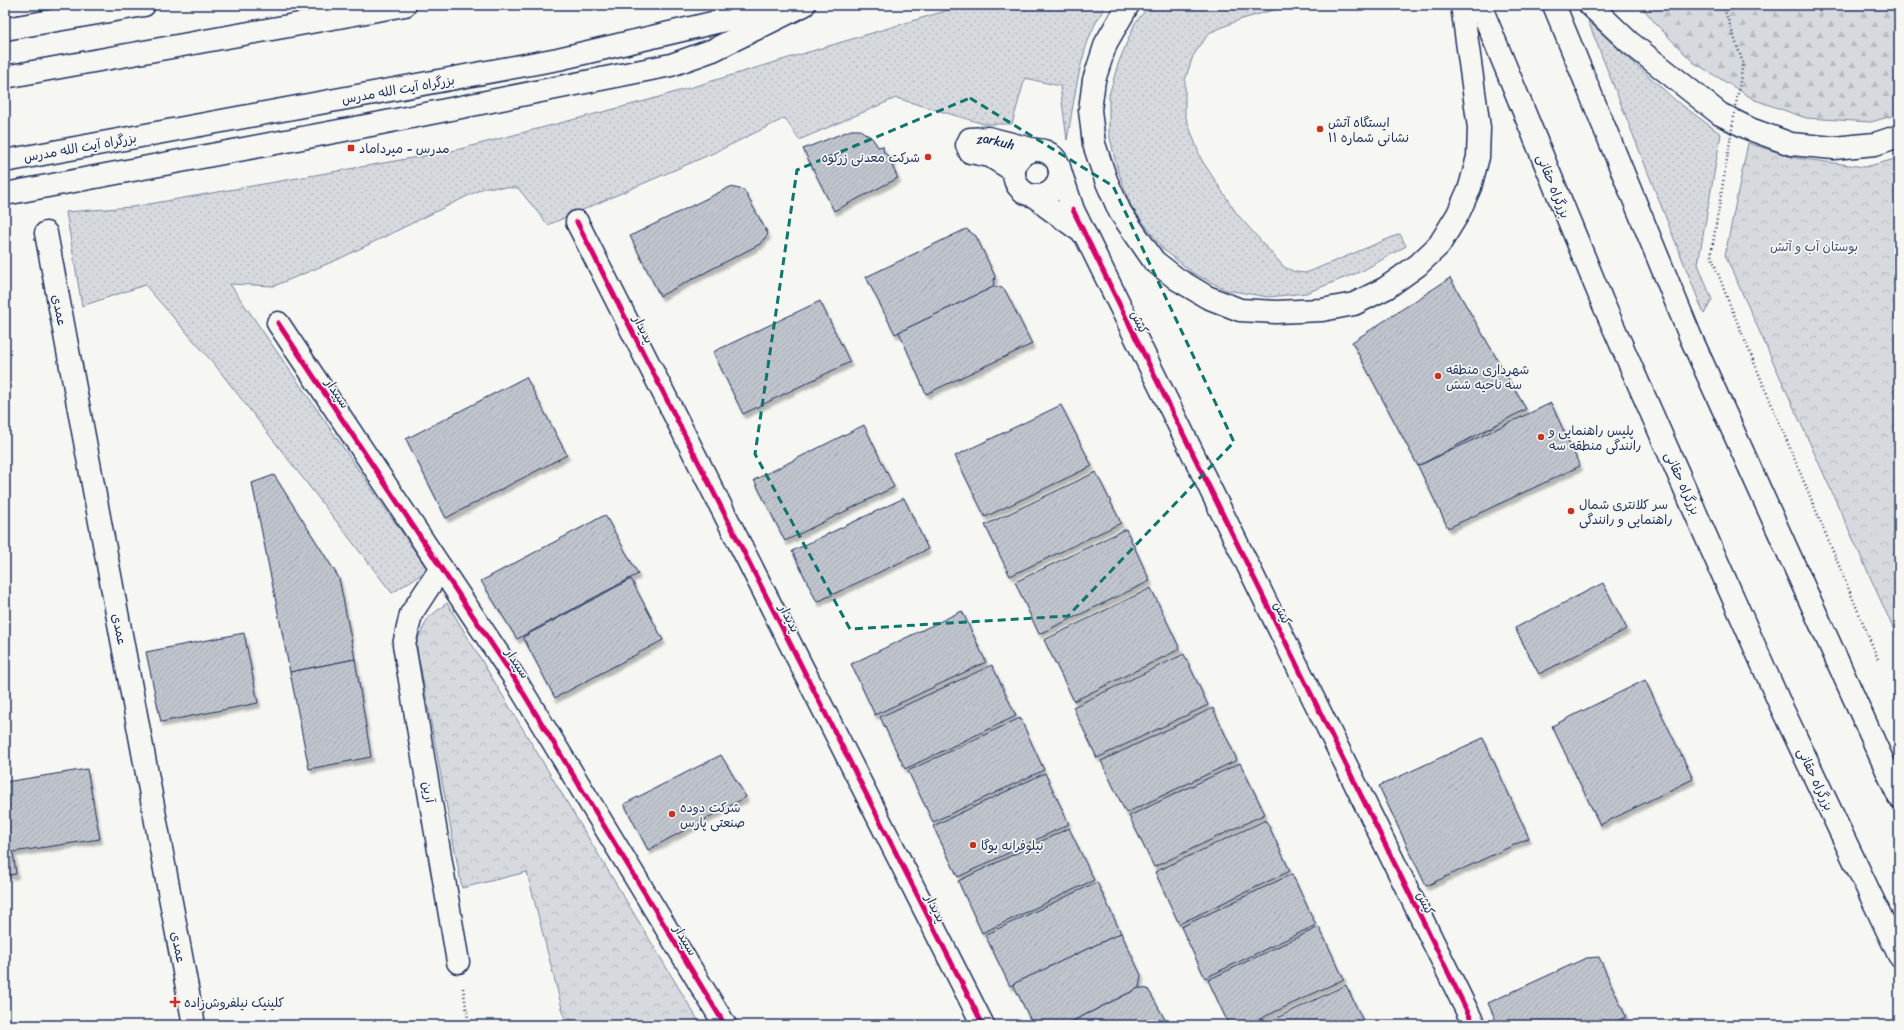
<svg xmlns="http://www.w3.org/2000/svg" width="1904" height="1030" viewBox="0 0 1904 1030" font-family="Sriracha,'Playpen Sans Arabic',sans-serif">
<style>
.grass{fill:url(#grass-dots);stroke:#78849e}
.forest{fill:url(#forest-firs);stroke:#78849e}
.park{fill:url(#park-crowns);stroke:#78849e}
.building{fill:url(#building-hatch);stroke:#1b2f5e;filter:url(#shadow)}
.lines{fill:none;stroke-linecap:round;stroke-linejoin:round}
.minor-casing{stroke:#1b2f5e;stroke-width:25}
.highway-casing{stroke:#1b2f5e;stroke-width:25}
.path{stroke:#1b2f5e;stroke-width:2.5;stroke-dasharray:1 3;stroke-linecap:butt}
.minor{stroke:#f6f6f2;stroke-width:22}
.highway{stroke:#f6f6f2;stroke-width:22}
.path-bridge{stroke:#1b2f5e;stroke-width:2.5;stroke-dasharray:1 3;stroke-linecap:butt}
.cycleway-casing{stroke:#f6f6f2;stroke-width:8}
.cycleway{stroke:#d6006c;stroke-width:5}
.marked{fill:none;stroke:#0f766e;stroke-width:3;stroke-dasharray:8 5;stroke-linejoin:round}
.poi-dot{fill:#c8321e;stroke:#f6f6f2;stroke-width:1.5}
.labels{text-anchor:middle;stroke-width:3.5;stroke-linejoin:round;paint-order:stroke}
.street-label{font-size:13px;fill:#1b2f5e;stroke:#f6f6f2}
.poi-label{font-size:13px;fill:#1b2f5e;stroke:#f6f6f2;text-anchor:start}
.park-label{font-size:13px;fill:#405177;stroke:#f6f6f2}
</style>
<defs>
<pattern id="grass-dots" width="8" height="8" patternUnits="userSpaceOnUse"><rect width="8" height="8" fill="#d6d9dd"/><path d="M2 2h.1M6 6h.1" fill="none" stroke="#b7bbc0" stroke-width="1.8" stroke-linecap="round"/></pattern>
<pattern id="forest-firs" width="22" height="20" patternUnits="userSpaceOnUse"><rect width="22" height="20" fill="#d6d9dd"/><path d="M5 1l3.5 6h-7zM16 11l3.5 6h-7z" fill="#b7bbc0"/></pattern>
<pattern id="park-crowns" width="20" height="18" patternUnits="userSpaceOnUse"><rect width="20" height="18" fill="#d6d9dd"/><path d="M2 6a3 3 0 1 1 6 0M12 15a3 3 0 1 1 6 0" fill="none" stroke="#b7bbc0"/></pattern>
<pattern id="building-hatch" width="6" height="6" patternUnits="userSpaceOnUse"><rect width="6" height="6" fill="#c0c4cd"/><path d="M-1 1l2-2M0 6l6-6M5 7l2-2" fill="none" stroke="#a4a9b2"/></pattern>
<filter id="shadow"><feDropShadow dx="2.5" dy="4.5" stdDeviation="1" flood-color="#0004"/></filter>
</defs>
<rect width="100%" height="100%" fill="#f6f6f2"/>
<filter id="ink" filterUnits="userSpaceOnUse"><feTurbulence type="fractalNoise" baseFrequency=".025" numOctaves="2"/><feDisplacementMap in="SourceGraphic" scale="8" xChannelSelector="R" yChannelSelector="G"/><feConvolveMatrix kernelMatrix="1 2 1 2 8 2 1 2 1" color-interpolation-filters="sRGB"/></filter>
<g filter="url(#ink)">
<!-- grass -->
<g class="grass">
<path d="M965 5H1107C1080 39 1075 98 1067 140L1060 86 1025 78 1012 124H984L896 98 799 140 785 118 718 151 548 225 518 188 486 187 339 259 274 286 230 284 428 570 392 593 215 365 145 285 82 306 66 212 132 207 452 151 649 100Z"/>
<path d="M1150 5H1290L1239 20 1209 33 1193 56 1185 80V115L1201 159 1237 214 1284 267 1295 272 1306 273 1400 234 1406 246 1362 271 1306 293 1268 297 1226 290 1193 273 1163 249 1131 206 1117 168 1109 133V95L1118 64 1135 23Z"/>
<path d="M1588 21 1675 100 1721 134 1698 264 1712 300 1704 314Z"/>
</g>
<!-- forest -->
<path class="forest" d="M1640 5H1899V114L1871 122 1806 118 1755 100 1693 62 1657 25Z"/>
<!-- park -->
<g class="park">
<path d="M1748 143 1796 158 1865 167 1899 158V641L1725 255Z"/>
<path d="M447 603 701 1025H584L564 1016 527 872 462 888 416 643 428 618Z"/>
</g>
<!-- building -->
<g class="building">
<path d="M851 130H860L872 138 878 147 883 146 884 153 894 160 892 166 898 178 834 211 803 149Z"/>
<path d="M730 187 744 190 768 234 760 244 660 296 630 236Z"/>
<path d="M966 229 976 236 995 276 993 287 895 334 866 277Z"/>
<path d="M1450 278 1526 409 1418 466 1352 342Z"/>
<path d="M993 287H1000L1005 290 1032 344 926 394 899 332Z"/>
<path d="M820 301 850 362 743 414 713 352Z"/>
<path d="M526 377 567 455 446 518 406 439Z"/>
<path d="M1551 403 1580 466 1448 528 1418 466Z"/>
<path d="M1061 405 1092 466 985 517 955 456Z"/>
<path d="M864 425 894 487 785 541 754 480Z"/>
<path d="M1096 472 1121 523 1010 576 985 525Z"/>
<path d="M274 475 339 578 355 659 290 672 252 483Z"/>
<path d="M904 498 928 549 817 602 792 551Z"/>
<path d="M605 515 638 574 517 639 481 581Z"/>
<path d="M1126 529 1150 581 1039 634 1015 582Z"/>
<path d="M631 579 663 640 555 698 523 637Z"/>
<path d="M1603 583 1627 629 1539 674 1515 628Z"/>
<path d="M1151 588 1180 649 1074 701 1044 640Z"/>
<path d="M962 611 986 662 875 715 851 664Z"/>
<path d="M244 633 258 703 161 722 146 652Z"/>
<path d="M1184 654 1208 705 1097 758 1073 707Z"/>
<path d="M355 659 371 757 309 769 290 672Z"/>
<path d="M992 665 1016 716 905 769 880 717Z"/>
<path d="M1645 680 1693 779 1600 825 1552 726Z"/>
<path d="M1213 708 1237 760 1126 813 1101 761Z"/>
<path d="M1020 718 1044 770 933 822 908 771Z"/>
<path d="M1483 738 1529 838 1426 886 1379 786Z"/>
<path d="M721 755 746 797 648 850 624 804Z"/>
<path d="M1240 763 1265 814 1154 867 1129 816Z"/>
<path d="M87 769 100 839 13 852 16 874 5 875V782Z"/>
<path d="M1045 773 1069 824 958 877 933 826Z"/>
<path d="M1266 820 1290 871 1179 924 1155 872Z"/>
<path d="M1069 828 1094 880 982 933 958 881Z"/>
<path d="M1292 874 1316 925 1205 978 1181 927Z"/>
<path d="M1097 882 1121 933 1010 986 985 935Z"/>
<path d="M1319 927 1344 979 1247 1025H1229L1208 980Z"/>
<path d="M1121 933 1141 975 1139 988 1065 1025H1033L1013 984Z"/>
<path d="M1599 957 1626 1017 1608 1025H1498L1488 1003 1586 958Z"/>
<path d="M1346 985 1365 1025H1262Z"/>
<path d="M1139 988 1148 989 1168 1025H1065Z"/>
</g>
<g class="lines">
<!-- minor casing -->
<g class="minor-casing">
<g id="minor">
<circle cx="1037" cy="173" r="23"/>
<path id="s1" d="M1014 171 990 156 970 152 967 145 970 139 988 138 1035 150"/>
<path d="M1060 171 1073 210 1474 1025"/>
<path d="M1036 196 1046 206 1082 232"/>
<path d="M577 222 983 1025"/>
<path d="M46 233 194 1025"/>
<path d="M278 323 513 676 725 1025"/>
<path d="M441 568 411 614 404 645 458 962"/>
</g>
</g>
<!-- highway casing -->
<g class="highway-casing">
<g id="highway">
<path d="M1128 5 1106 43 1094 80 1090 110 1094 144 1106 180 1120 212 1154 261 1177 279 1207 297 1240 310 1276 312 1322 310 1354 304 1386 288 1418 265 1439 245 1458 214 1470 187 1478 157 1479 128 1462 5"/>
<path d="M1480 5 1602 301 1780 704 1899 955"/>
<path d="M1554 5 1691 338 1899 797"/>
<path d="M1590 5 1629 42 1720 114 1750 129 1791 144 1834 148 1875 144 1899 136"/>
<path d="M5 29 144 5"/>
<path d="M5 77 405 5"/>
<path d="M5 161 558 59 781 7"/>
<path d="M5 194 371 125 671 65 713 50 804 5"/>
</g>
</g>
<!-- path -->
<g class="path">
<path d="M1728 300 1878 659"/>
<path d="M463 988 469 1025"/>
</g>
<!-- minor -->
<use href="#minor" class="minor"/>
<!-- highway -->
<use href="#highway" class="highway"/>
<!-- path-bridge -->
<path class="path-bridge" d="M1723 5 1743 63 1711 255 1728 300"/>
<!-- cycleway casing -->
<g class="cycleway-casing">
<g id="cycleway">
<path d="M1073 210 1474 1025"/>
<path d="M577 222 983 1025"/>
<path d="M278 323 513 676 725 1025"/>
</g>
</g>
<!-- cycleway -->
<use href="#cycleway" class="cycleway"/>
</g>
</g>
<!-- marked area -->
<path class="marked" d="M970 98 1113 186 1234 442 1068 616 850 629 755 454 797 170Z"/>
<!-- markers -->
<g class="poi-dot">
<circle cx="1320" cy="129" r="4"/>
<rect x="347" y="144" width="8" height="8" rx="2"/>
<circle cx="928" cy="157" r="4"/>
<circle cx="1438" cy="376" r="4"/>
<circle cx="1541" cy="437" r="4"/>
<circle cx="1571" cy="511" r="4"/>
<circle cx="672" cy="814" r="4"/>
<circle cx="973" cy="845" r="4"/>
<path d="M173 996h4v4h4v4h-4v4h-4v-4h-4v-4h4z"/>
</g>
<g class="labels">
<!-- street labels -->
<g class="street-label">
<text transform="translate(398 89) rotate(-10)" y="5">بزرگراه آیت الله مدرس</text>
<text dy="5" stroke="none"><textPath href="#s1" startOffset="89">zarkuh</textPath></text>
<text transform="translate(80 147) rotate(-10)" y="5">بزرگراه آیت الله مدرس</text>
<text transform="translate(1554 186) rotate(68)" y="5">بزرگراه حقانی</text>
<text transform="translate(60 310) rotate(79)" y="5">عمدی</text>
<text transform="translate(1140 322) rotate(64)" y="5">کیش</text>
<text transform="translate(644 329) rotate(63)" y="5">پدیدار</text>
<text transform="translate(338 393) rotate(56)" y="5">سپیدار</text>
<text transform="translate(1683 483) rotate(66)" y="5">بزرگراه حقانی</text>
<text transform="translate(1283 613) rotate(64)" y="5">کیش</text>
<text transform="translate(790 618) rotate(63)" y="5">پدیدار</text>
<text transform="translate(120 629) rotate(79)" y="5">عمدی</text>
<text transform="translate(518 663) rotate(57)" y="5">سپیدار</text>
<text transform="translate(1816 779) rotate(65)" y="5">بزرگراه حقانی</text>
<text transform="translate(429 792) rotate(80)" y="5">آرین</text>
<text transform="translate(1426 903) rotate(64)" y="5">کیش</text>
<text transform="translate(936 908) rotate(63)" y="5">پدیدار</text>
<text transform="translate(686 940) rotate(59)" y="5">سپیدار</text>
<text transform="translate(179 947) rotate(79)" y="5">عمدی</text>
</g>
<!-- poi labels -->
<g class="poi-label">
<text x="1328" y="127">ایستگاه آتش<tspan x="1328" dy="15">نشانی شماره ۱۱</tspan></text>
<text x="359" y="153">مدرس - میرداماد</text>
<text x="920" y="162" text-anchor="end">شرکت معدنی زرکوه</text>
<text x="1446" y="374">شهرداری منطقه<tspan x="1446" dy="15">سه ناحیه شش</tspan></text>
<text x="1549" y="435">پلیس راهنمایی و<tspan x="1549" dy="15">رانندگی منطقه سه</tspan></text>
<text x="1579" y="509">سر کلانتری شمال<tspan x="1579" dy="15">راهنمایی و رانندگی</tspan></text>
<text x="680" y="812">شرکت دوده<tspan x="680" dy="15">صنعتی پارس</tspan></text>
<text x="981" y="850">نیلوفرانه یوگا</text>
<text x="184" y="1007">کلینیک نیلفروش‌زاده</text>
</g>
<!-- park labels -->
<g class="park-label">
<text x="1814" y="251">بوستان آب و آتش</text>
</g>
</g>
<!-- margin -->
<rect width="1904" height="1030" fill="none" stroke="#f6f6f2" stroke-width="20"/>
<rect x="10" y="10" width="1884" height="1010" fill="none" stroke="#1b2f5e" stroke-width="1.5" filter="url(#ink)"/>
</svg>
